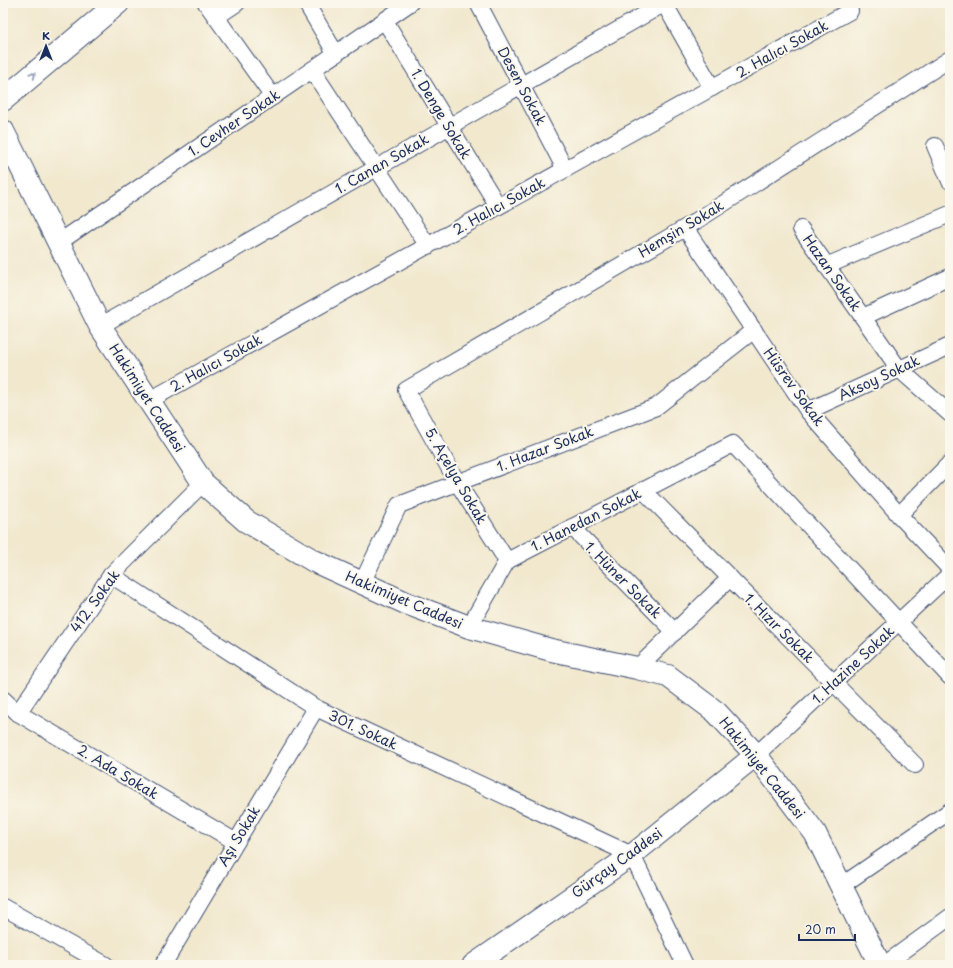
<svg xmlns="http://www.w3.org/2000/svg" width="953" height="968" viewBox="0 0 953 968" font-family="'Playpen Sans',sans-serif">
<style>
.lines{fill:none;stroke-linecap:round;stroke-linejoin:round}
.minor-casing{stroke:#3b4b6f;stroke-width:18}
.tertiary-casing{stroke:#3b4b6f;stroke-width:23}
.secondary-casing{stroke:#3b4b6f;stroke-width:24}
.minor{stroke:#fff;stroke-width:16}
.tertiary{stroke:#fff;stroke-width:21}
.secondary{stroke:#fff;stroke-width:22}
.oneway{stroke:#8d97ae}
.labels{text-anchor:middle;stroke-width:4;stroke-linejoin:round;paint-order:stroke}
.street-label{font-size:14px;fill:#1b2f5e;stroke:#fbf7ec}
</style>
<rect width="100%" height="100%" fill="#fbf7ec"/>
<filter id="ink" filterUnits="userSpaceOnUse"><feTurbulence type="fractalNoise" baseFrequency=".025" numOctaves="2"/><feDisplacementMap in="SourceGraphic" scale="8" xChannelSelector="R" yChannelSelector="G"/><feConvolveMatrix kernelMatrix="1 2 1 2 8 2 1 2 1" color-interpolation-filters="sRGB"/></filter>
<filter id="wash" filterUnits="userSpaceOnUse"><feTurbulence type="fractalNoise" baseFrequency=".012" numOctaves="4" result="noise"/><feDisplacementMap in="SourceGraphic" scale="16" xChannelSelector="R" yChannelSelector="G"/><feGaussianBlur stdDeviation="0.9" result="paint"/><feColorMatrix in="noise" values="0 0 0 0 0 0 0 0 0 0 0 0 0 0 0 0 0 1.4 0 .05"/><feComposite in="paint" operator="in"/></filter>
<g filter="url(#wash)">
<rect width="100%" height="100%" fill="#f1e8ce"/>
</g>
<g filter="url(#ink)">
<g class="lines">
<!-- minor casing -->
<g class="minor-casing">
<g id="minor">
<path d="M206 3 273 97"/>
<path d="M306 3 336 54"/>
<path d="M478 3 565 169"/>
<path d="M664 3 712 88"/>
<path d="M216 17 237 3"/>
<path d="M385 21 498 206"/>
<path d="M312 70 428 246"/>
<path d="M935 146 950 181"/>
<path d="M685 228 808 411 899 515 950 569"/>
<path d="M801 229 899 369 950 414"/>
<path d="M58 243 410 3"/>
<path d="M826 266 950 214"/>
<path d="M863 317 950 277"/>
<path d="M100 326 665 3"/>
<path d="M148 401 850 11 847 3"/>
<path d="M808 411 950 346"/>
<path d="M643 490 915 765"/>
<path d="M899 515 950 463"/>
<path d="M572 527 675 632"/>
<path d="M507 561 457 482 406 390 685 228 950 59"/>
<path d="M111 575 316 708 632 855 685 965"/>
<path d="M362 583 399 505 656 407 754 330"/>
<path d="M469 627 507 561 733 444 950 677"/>
<path d="M637 668 730 578"/>
<path d="M3 699 18 713 236 842"/>
<path d="M18 713 111 575 203 483"/>
<path d="M756 755 950 574"/>
<path d="M841 886 950 811"/>
<path d="M3 907 106 965"/>
<path d="M163 965 316 708"/>
<path d="M884 965 950 917"/>
</g>
</g>
<!-- tertiary casing -->
<g class="tertiary-casing">
<path id="tertiary" d="M473 965 632 855 756 755"/>
</g>
<!-- secondary casing -->
<g class="secondary-casing">
<g id="secondary">
<path d="M3 100 118 3"/>
<path d="M3 131 100 326 203 483 246 521 314 561 406 603 469 627 551 650 637 668 668 676 716 712 756 755 815 833 880 965"/>
</g>
</g>
<!-- minor -->
<use href="#minor" class="minor"/>
<!-- tertiary -->
<use href="#tertiary" class="tertiary"/>
<!-- secondary -->
<use href="#secondary" class="secondary"/>
</g>
<!-- one-way arrows -->
<defs><path id="oneway-chevron" d="M-2-3.5L2.5 0L-2 3.5" fill="none" stroke-width="1.6" stroke-linecap="round" stroke-linejoin="round"/></defs>
<use class="oneway" href="#oneway-chevron" transform="translate(33 75) rotate(-40)"/>
</g>
<g class="labels">
<!-- street labels -->
<g class="street-label">
<text transform="translate(782 49) rotate(-29)" y="5">2. Halıcı Sokak</text>
<text transform="translate(522 86) rotate(62)" y="5">Desen Sokak</text>
<text transform="translate(441 114) rotate(59)" y="5">1. Denge Sokak</text>
<text transform="translate(234 123) rotate(-34)" y="5">1. Cevher Sokak</text>
<text transform="translate(382 164) rotate(-30)" y="5">1. Canan Sokak</text>
<text transform="translate(499 206) rotate(-29)" y="5">2. Halıcı Sokak</text>
<text transform="translate(681 229) rotate(-31)" y="5">Hemşin Sokak</text>
<text transform="translate(832 273) rotate(55)" y="5">Hazan Sokak</text>
<text transform="translate(216 363) rotate(-29)" y="5">2. Halıcı Sokak</text>
<text transform="translate(879 378) rotate(-25)" y="5">Aksoy Sokak</text>
<text transform="translate(794 387) rotate(54)" y="5">Hüsrev Sokak</text>
<text transform="translate(147 398) rotate(57)" y="5">Hakimiyet Caddesi</text>
<text transform="translate(545 449) rotate(-21)" y="5">1. Hazar Sokak</text>
<text transform="translate(456 476) rotate(60)" y="5">5. Açelya Sokak</text>
<text transform="translate(586 520) rotate(-27)" y="5">1. Hanedan Sokak</text>
<text transform="translate(623 580) rotate(45)" y="5">1. Hüner Sokak</text>
<text transform="translate(404 600) rotate(23)" y="5">Hakimiyet Caddesi</text>
<text transform="translate(95 601) rotate(-54)" y="5">412. Sokak</text>
<text transform="translate(779 628) rotate(45)" y="5">1. Hızır Sokak</text>
<text transform="translate(853 665) rotate(-43)" y="5">1. Hazine Sokak</text>
<text transform="translate(363 730) rotate(25)" y="5">301. Sokak</text>
<text transform="translate(762 768) rotate(51)" y="5">Hakimiyet Caddesi</text>
<text transform="translate(118 772) rotate(31)" y="5">2. Ada Sokak</text>
<text transform="translate(239 836) rotate(-59)" y="5">Aşı Sokak</text>
<text transform="translate(617 863) rotate(-36)" y="5">Gürçay Caddesi</text>
</g>
</g>
<!-- margin -->
<rect width="953" height="968" fill="none" stroke="#fbf7ec" stroke-width="16"/>
<!-- north arrow -->
<g transform="translate(46 46)" stroke="#fbf7ec" stroke-width="3" paint-order="stroke">
<path d="M0-3L7 15L0 10L-7 15Z" fill="#1b2f5e"/>
<text y="-6" font-size="11" font-weight="bold" text-anchor="middle" fill="#1b2f5e">K</text>
</g>
<!-- scale -->
<path d="M799 934v6h56v-6" fill="none" stroke="#1b2f5e" stroke-width="2"/>
<text x="805" y="934" font-size="12" fill="#1b2f5e" stroke="#fbf7ec" stroke-width="3" paint-order="stroke">20 m</text>
</svg>
